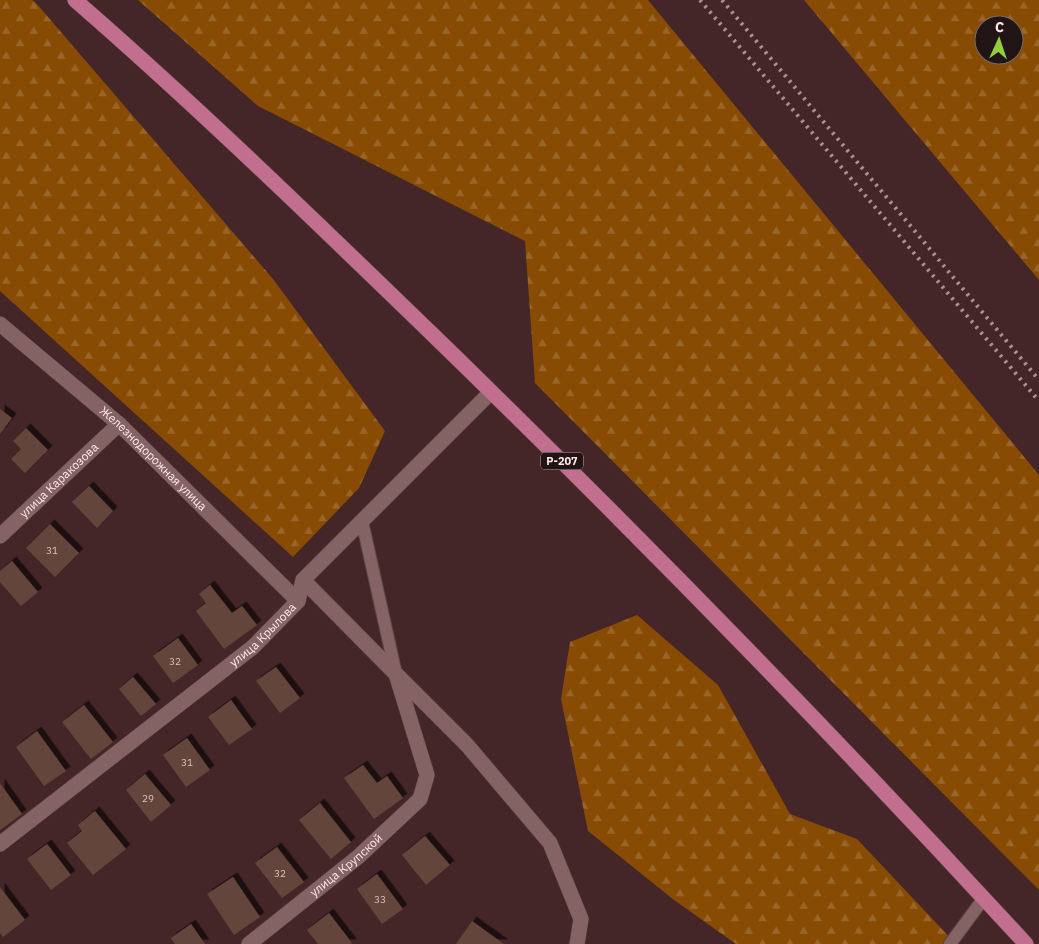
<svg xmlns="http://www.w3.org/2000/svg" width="1039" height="944" viewBox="0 0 1039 944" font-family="'IBM Plex Sans',sans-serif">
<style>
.forest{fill:url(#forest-firs);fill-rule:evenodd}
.building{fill:#63453b;filter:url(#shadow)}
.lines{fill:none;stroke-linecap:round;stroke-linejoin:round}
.lane-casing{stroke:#5c4345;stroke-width:14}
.street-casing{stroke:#5c4345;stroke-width:16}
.primary-casing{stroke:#5c4345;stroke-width:16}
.lane{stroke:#856364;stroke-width:12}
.street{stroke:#856364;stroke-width:15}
.primary{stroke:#c26e8f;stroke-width:15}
.rail{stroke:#aa9192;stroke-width:4;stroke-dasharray:2.5 5;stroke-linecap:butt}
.labels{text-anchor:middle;stroke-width:4;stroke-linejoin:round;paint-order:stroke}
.number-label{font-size:10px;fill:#d7c1be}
.shield{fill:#211414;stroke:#bcaaaa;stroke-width:1}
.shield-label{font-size:11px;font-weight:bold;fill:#feeaea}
.street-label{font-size:12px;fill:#feeaea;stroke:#211414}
</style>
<defs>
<pattern id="forest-firs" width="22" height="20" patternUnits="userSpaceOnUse" patternTransform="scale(1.25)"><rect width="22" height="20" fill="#874b03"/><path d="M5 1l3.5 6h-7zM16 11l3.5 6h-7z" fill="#996528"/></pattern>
<filter id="shadow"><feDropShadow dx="4.5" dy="-4.5" stdDeviation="0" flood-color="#0009"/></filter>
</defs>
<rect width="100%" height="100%" fill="#442628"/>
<!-- forest -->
<g class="forest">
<path d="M0 0H32L36 3 273 279 385 431 359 488 293 557 0 291Z"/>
<path d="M138 0H648L1039 475V890L535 383 525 241 258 106Z"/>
<path d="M804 0H1039V280ZM984 25H1014V55H984Z"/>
<path d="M637 615 718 685 790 814 857 839 956 944H736L674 900 588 831 561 699 570 642Z"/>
</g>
<!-- building -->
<g class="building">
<path d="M0 409 12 418 0 434Z"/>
<path d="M26 428 48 450 25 473 11 459 21 449 13 441Z"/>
<path d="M89 486 113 511 97 528 72 502Z"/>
<path d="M50 524 79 553 55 577 26 548Z"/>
<path d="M12 561 38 592 21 606 0 582V571Z"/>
<path d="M210 585 232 613 242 606 257 625 224 649 196 611 206 603 199 594Z"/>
<path d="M178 638 198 665 173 683 153 656Z"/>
<path d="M276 667 300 698 280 713 256 681Z"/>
<path d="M133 677 156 704 141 716 119 689Z"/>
<path d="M231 700 252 729 229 745 208 717Z"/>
<path d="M84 705 113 742 91 759 62 722Z"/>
<path d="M37 731 66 771 44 786 16 747Z"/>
<path d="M187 738 210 770 186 787 163 755Z"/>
<path d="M363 765 377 783 387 776 403 798 374 819 344 778Z"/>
<path d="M145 774 171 805 151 822 126 790Z"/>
<path d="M0 783 22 814 0 830Z"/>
<path d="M320 803 351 842 331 859 299 820Z"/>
<path d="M95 811 126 849 93 875 67 843 82 831 78 825Z"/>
<path d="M425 836 450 865 426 885 402 855Z"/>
<path d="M47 844 71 875 51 890 27 859Z"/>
<path d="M277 847 304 882 282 898 255 863Z"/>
<path d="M377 874 403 909 382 924 357 889Z"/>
<path d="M233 877 260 917 234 935 207 894Z"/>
<path d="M0 887 25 920 3 937 0 933Z"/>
<path d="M329 913 352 943 350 944H318L307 930Z"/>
<path d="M472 921 504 944H456Z"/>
<path d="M191 924 205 944H175L171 938Z"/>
</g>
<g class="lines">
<!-- lane casing -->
<g class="lane-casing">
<g id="lane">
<path d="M362 521 396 674"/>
<path d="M950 944 984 898"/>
</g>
</g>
<!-- street casing -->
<g class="street-casing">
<g id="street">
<path id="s1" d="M0 324 119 424 298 601"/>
<path id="s2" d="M0 536 119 424"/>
<path d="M397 675 467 745 550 843 581 919 577 944"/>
<path id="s3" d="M0 844 253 647 298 601 303 580 491 392"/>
<path id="s4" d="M249 944 358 857 420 799 427 775 396 674 303 580"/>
</g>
</g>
<!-- primary casing -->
<g class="primary-casing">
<path id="primary" d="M75 0C197 106 313 219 429 331 634 530 833 734 1026 944"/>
</g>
<!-- lane -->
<use href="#lane" class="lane"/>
<!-- street -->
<use href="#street" class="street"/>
<!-- primary -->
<use href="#primary" class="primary"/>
<!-- rail -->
<g class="rail">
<path d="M700 0 1039 401"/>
<path d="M722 0 1039 380"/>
</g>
</g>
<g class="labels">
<!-- number labels -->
<g class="number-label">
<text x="52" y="554">31</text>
<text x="175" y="665">32</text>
<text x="187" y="766">31</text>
<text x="148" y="802">29</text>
<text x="280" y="877">32</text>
<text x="380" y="903">33</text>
</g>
<!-- shield labels -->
<rect class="shield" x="541" y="452.5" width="42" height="17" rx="4"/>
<g class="shield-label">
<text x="562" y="465">Р-207</text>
</g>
<!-- street labels -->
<g class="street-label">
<text dy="4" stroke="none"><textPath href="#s1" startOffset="204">Железнодорожная улица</textPath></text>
<text dy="4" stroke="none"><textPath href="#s2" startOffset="81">улица Каракозова</textPath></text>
<text dy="4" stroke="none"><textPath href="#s3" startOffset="336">улица Крылова</textPath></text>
<text dy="4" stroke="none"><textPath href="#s4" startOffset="125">улица Крупской</textPath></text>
</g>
</g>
<!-- north arrow -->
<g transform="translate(999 40) rotate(3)"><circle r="24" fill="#211414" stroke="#796a6a"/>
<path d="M0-4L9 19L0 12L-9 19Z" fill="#94cc3c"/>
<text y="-8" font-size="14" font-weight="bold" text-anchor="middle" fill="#feeaea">С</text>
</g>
</svg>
